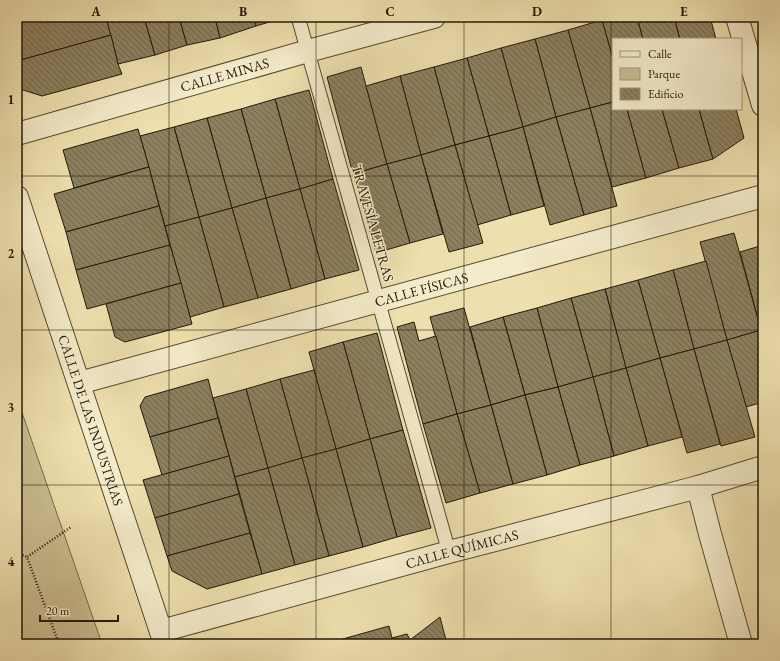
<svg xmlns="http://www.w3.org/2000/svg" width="780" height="661" viewBox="0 0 780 661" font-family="'EB Garamond',serif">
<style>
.park{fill:#cbbe92;stroke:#766b4e}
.building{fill:url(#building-back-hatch);stroke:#22180a}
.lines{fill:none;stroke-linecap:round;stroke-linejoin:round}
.service-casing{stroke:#554a33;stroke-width:15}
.minor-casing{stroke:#554a33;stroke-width:24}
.path{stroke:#22180a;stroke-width:2.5;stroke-dasharray:1 2;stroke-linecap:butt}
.service{stroke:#f4ebca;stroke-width:13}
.minor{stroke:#f4ebca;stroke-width:22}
.grid{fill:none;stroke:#22180a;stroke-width:1;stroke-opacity:0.55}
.labels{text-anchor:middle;stroke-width:3;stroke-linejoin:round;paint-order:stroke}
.street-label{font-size:14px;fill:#22180a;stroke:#f4ebca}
.neatline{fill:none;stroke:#22180a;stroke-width:1.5}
.grid-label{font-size:13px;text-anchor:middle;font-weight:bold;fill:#22180a}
</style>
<defs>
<pattern id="building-back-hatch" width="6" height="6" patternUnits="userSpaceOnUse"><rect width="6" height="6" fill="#8c805f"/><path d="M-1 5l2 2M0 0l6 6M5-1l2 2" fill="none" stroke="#72684d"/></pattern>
</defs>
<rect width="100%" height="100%" fill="#eee0ae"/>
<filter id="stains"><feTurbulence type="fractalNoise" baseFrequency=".005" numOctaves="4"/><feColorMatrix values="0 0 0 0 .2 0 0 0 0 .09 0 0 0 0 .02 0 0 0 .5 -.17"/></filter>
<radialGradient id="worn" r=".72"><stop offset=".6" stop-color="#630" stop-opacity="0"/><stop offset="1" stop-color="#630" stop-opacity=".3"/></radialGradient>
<!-- park -->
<path class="park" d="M17 398 102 644H17Z"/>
<!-- building -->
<g class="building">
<path d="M24 17H106L111 35 17 61V19Z"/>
<path d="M106 17H144L155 55 118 64Z"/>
<path d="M144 17H179L187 45 155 55Z"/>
<path d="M179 17H215L220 38 187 45Z"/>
<path d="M215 17H253L256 26 220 38Z"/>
<path d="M253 17H286L256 26Z"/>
<path d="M601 17H637L643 39H613V59Z"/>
<path d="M637 17H674L680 39H643Z"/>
<path d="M674 17H710L716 39H680Z"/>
<path d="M602 20 613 59V102L590 108 568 30Z"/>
<path d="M568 30 590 108 556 117 535 39Z"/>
<path d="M111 35 118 64 122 74 42 96 17 88V61Z"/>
<path d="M535 39 556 117 523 127 501 48Z"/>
<path d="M501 48 523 127 489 136 467 58Z"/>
<path d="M467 58 489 136 455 145 434 67Z"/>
<path d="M361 67 387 164 353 174 327 77Z"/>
<path d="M434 67 455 145 421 155 400 76Z"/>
<path d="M400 76 421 155 387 164 366 86Z"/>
<path d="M309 90 333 179 300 189 275 99Z"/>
<path d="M275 99 300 189 266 198 241 109Z"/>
<path d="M613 102V109H627L646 178 612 187 590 108Z"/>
<path d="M590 108 617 206 584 215 556 117Z"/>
<path d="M241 109 266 198 232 208 207 118Z"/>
<path d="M627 109H662L679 168 646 178Z"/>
<path d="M662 109H699L713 159 679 168Z"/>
<path d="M699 109H736L744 138 713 159Z"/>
<path d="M556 117 584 215 550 225 523 127Z"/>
<path d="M207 118 232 208 199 217 174 127Z"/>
<path d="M174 127 199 217 165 226 140 136Z"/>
<path d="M523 127 544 206 511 215 489 136Z"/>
<path d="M138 129 149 167 74 188 63 150Z"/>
<path d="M489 136 511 215 477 225 455 145Z"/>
<path d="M455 145 483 243 449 252 421 155Z"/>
<path d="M421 155 443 234 410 243 387 164Z"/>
<path d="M387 164 410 243 376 253 353 174Z"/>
<path d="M149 167 159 206 66 232 54 194Z"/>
<path d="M333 179 359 270 325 279 300 189Z"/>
<path d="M300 189 325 279 291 289 266 198Z"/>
<path d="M266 198 291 289 258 298 232 208Z"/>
<path d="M159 206 170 245 76 270 66 232Z"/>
<path d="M232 208 258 298 224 307 199 217Z"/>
<path d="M199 217 224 307 190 317 165 226Z"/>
<path d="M734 233 761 330 727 340 700 242Z"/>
<path d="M170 245 181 283 87 309 76 270Z"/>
<path d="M763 245V330H761L740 252Z"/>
<path d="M706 261 727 340 694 349 673 270Z"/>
<path d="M673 270 694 349 660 358 638 280Z"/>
<path d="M638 280 660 358 626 368 605 289Z"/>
<path d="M181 283 192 324 125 342 115 337 106 304Z"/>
<path d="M605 289 626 368 593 377 571 298Z"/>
<path d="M571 298 593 377 558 387 537 308Z"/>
<path d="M464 308 491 405 457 414 430 317Z"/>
<path d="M537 308 558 387 525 395 503 317Z"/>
<path d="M503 317 525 395 491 405 470 327Z"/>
<path d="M414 322 419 341 436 336 457 414 423 424 397 327Z"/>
<path d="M761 330H763V402L746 407 727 340Z"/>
<path d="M377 333 403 430 370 439 343 342Z"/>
<path d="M727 340 755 437 721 446 694 349Z"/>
<path d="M343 342 370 439 336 449 309 352Z"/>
<path d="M694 349 720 444 687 453 660 358Z"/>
<path d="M660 358 682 437 648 446 626 368Z"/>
<path d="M626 368 648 446 614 456 593 377Z"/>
<path d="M314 370 336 449 302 458 280 379Z"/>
<path d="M593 377 614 456 580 465 558 387Z"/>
<path d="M208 379 218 418 150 437 140 406 145 397Z"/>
<path d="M280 379 302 458 268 468 246 389Z"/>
<path d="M558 387 580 465 547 475 525 395Z"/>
<path d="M246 389 268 468 235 477 213 398Z"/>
<path d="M525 395 547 475 513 484 491 405Z"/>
<path d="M491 405 513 484 480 493 457 414Z"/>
<path d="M457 414 480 493 446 503 423 424Z"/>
<path d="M218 418 229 456 162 475 150 437Z"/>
<path d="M403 430 431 528 397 537 370 439Z"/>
<path d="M370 439 397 537 363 547 336 449Z"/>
<path d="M336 449 363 547 329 556 302 458Z"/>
<path d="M229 456 239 494 155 518 143 480Z"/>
<path d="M302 458 329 556 295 565 268 468Z"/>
<path d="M268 468 295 565 262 574 235 477Z"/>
<path d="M239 494 250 533 167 556 155 518Z"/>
<path d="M763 523V540L758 524Z"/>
<path d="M250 533 262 574 207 589 172 571 167 556Z"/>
<path d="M440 617 447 644H325L389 626 392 638 407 634 410 640Z"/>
</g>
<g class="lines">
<!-- service casing -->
<g class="service-casing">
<path id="service" d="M298 17 449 552"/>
</g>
<!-- minor casing -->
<g class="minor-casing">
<g id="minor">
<path d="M737 17 763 105"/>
<path id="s1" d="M17 134 308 51 434 17"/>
<path id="s2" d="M17 197 165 644"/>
<path id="s3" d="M79 383 763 196"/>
<path d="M698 487 710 534 741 644"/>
<path id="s4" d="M161 631 449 552 698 487 763 467"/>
</g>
</g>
<!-- path -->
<g class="path">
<path d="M17 553 27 557"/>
<path d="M59 644 27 557 71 527"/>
</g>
<!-- service -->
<use href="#service" class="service"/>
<!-- minor -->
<use href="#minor" class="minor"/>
</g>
<!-- grid -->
<path class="grid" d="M169 17V644M316 17V644M464 17V644M611 17V644M17 176H763M17 330H763M17 485H763"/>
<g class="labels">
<!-- street labels -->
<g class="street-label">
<text dy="5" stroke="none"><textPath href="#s1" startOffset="216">CALLE MINAS</textPath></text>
<text transform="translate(373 223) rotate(74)" y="5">TRAVESÍA LETRAS</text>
<text dy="5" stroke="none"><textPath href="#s3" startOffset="355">CALLE FÍSICAS</textPath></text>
<text dy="5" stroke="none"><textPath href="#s2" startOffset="235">CALLE DE LAS INDUSTRIAS</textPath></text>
<text dy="5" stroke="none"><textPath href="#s4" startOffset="312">CALLE QUÍMICAS</textPath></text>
</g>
</g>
<!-- margin -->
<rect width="780" height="661" fill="none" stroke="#eee0ae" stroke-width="44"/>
<!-- legend -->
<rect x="612" y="38" width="130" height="72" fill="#f4ebca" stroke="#a0977d"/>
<rect x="620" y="51" width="20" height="6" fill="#f4ebca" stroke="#a0977d"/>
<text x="648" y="58" font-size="12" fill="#22180a">Calle</text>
<rect x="620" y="68" width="20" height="12" fill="#cbbe92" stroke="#a0977d"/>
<text x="648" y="78" font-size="12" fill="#22180a">Parque</text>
<rect x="620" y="88" width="20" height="12" fill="url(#building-back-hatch)" stroke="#a0977d"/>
<text x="648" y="98" font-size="12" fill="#22180a">Edificio</text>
<!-- scale -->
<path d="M40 615v6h78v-6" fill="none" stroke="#22180a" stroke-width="2"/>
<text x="46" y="615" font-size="12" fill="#22180a" stroke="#f4ebca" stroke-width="3" paint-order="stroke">20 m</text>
<rect x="22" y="22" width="736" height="617" class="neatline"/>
<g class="grid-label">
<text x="96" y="16">A</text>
<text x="243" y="16">B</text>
<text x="390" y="16">C</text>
<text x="537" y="16">D</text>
<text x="684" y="16">E</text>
<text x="11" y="104">1</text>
<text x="11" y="258">2</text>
<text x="11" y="412">3</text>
<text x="11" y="566">4</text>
</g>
<rect width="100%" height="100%" filter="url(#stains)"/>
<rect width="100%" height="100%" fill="url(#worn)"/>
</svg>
